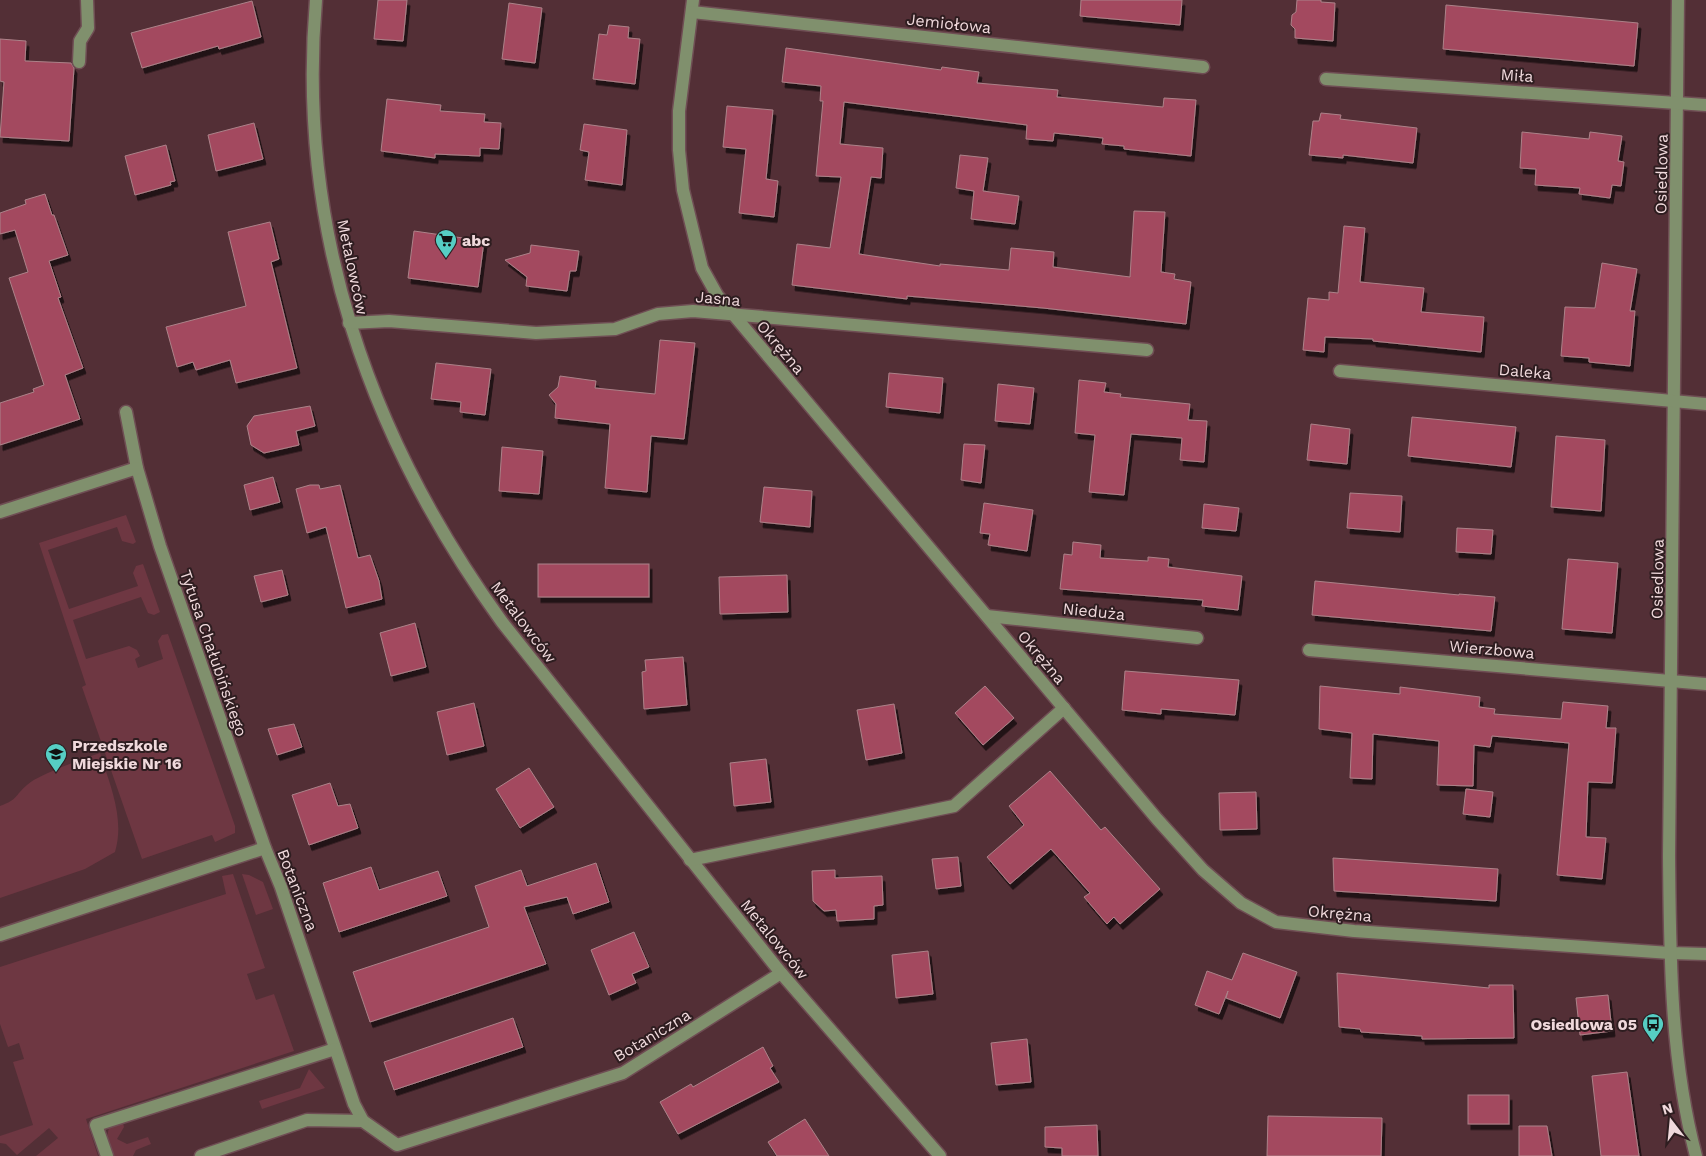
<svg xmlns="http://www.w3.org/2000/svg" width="1706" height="1156" viewBox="0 0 1706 1156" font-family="'Work Sans',sans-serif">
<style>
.green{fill:#6e3742}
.building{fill:#a34a5f;stroke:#ac8289;filter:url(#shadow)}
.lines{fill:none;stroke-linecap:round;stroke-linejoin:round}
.minor-casing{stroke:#6f4e54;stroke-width:15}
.minor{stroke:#80906d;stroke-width:12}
.labels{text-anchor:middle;stroke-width:4;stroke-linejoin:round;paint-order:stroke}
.street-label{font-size:16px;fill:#f0d9dc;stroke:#2e1d20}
.poi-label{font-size:16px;font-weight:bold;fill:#f0d9dc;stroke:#2e1d20;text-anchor:start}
</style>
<defs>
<filter id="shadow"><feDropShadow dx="3" dy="5.5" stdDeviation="0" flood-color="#0009"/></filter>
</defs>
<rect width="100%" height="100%" fill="#532f36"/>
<!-- green -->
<g class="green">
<path d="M126 515 136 542 133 544 122 541 117 527 48 550 69 609 138 586 133 573 136 566 143 564 160 612 154 615 148 613 141 597 73 620 86 659 129 646 137 650 140 656 135 659 138 668 163 659 158 641 162 635 168 634 235 826V833L215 842 212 835 142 859 82 687 86 685 39 543Z"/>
<path d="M100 753C110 785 125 819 115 852L85 869 0 898V806C19 799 14 796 27 785 39 774 83 759 100 753Z"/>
<path d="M233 874 265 968 247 974 256 1000 274 994 294 1051 86 1119 98 1156H36L58 1138 49 1128 17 1155 6 1144 0 1143V1136L33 1125 13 1062 24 1059 19 1043 8 1047 0 1024V967L226 894 222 876Z"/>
<path d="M242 874 249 875 263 882 273 909 256 915Z"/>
<path d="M309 1069 325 1088 262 1109 259 1101 300 1088Z"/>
<path d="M123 1123 124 1127 117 1139 127 1144 148 1137 151 1144 136 1150 133 1156H114L107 1137 109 1127Z"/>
</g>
<!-- building -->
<g class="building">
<path d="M378 0H407L403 41 374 39Z"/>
<path d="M1081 0H1182L1180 25 1080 16Z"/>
<path d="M1297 0H1321V2L1335 3 1333 41 1295 38V29L1291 25 1292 15 1296 12Z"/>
<path d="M252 1 261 37 219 49 218 46 142 68 131 33Z"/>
<path d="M509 3 542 8 535 63 502 59Z"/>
<path d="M1446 5 1638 23 1634 66 1443 49Z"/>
<path d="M609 25 629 27 628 38 640 39 635 84 593 79 599 34 607 35Z"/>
<path d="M0 39 26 41 25 61 71 63 74 68 69 141 0 137 4 82 0 81Z"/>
<path d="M786 48 941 70 942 67 979 72 977 83 1058 90 1057 97 1163 107 1164 98 1196 100 1191 156 1124 149V146L1102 144 1103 138 1054 133 1053 141 1026 139 1027 125 844 102 840 144 883 148 881 178 871 177 859 254 940 266V264L1009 270 1011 248 1054 252 1053 267 1130 277 1134 211 1165 212 1161 272 1175 274 1174 279 1191 282 1186 324 1043 308 907 296V299L792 285 797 244 830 248 841 177 816 176 823 101H820L821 86 782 82Z"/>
<path d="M387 99 441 105 440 111 485 114 484 122 501 123 499 149 480 148V156L435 154V158L381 151Z"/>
<path d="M727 106 773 110 766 179 778 181 774 217 739 213 746 149 723 147Z"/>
<path d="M1321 113 1341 115 1340 119 1417 128 1413 163 1343 155V158L1309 155 1313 121H1319Z"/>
<path d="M254 123 263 159 216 171 208 135Z"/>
<path d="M584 124 627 130 622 185 585 180 589 152 580 150Z"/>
<path d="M1522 132 1589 139 1590 132 1622 136 1618 161 1624 162 1621 186 1612 185 1610 198 1579 194 1580 188 1535 185 1536 169 1520 168Z"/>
<path d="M166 145 175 181 170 182 171 185 135 195 125 156Z"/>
<path d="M960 155 988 158 983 191 1019 196 1015 224 971 219 974 191 956 188Z"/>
<path d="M45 194 52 215H54L68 255 49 261 61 297 58 298 83 368 65 375 80 419 0 445V403L34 392 33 389 44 385 9 278 28 272 15 230 0 234V213L26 204 25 200Z"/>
<path d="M270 222 279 259 271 262 297 368 236 383 230 360 196 370 193 362 177 367 166 327 246 306 228 232Z"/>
<path d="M1344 226 1365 228 1360 282 1424 288 1421 312 1484 317 1481 352 1373 341V339L1325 337 1324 352 1303 350 1308 298 1329 300V292L1338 293Z"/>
<path d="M414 231 484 241 478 287 408 278Z"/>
<path d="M531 245 579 251 576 271H570L567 291 526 286 527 277 505 260 530 253Z"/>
<path d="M1602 263 1637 269 1630 311H1635L1630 366 1589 362V358L1561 356 1565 307 1595 308Z"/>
<path d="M660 340 695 343 684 439 651 436 647 492 605 488 610 424 555 418 556 404 549 395 558 387 560 376 596 381 595 388 655 394Z"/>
<path d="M436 363 491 369 485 415 460 412 461 402 431 399Z"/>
<path d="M889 373 943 378 940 413 886 407Z"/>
<path d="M1079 380 1106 383 1104 392 1121 394 1120 397 1190 404 1188 420 1207 421 1204 462 1180 460 1182 438 1131 434 1124 495 1089 492 1095 435 1075 433Z"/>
<path d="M998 384 1034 388 1030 424 995 421Z"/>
<path d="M310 406 315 426 296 431 299 445 264 453 251 445 247 426 254 416Z"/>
<path d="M1412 417 1516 427 1511 467 1408 456Z"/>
<path d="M1311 424 1350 429 1347 464 1307 460Z"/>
<path d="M1556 436 1605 440 1601 511 1551 507Z"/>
<path d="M964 444 985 445 981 483 961 480Z"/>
<path d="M502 447 543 451 539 494 499 491Z"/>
<path d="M273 477 280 502 250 510 244 485Z"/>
<path d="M310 485H319L320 489 340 485 358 558 370 555 379 581 382 599 346 608 326 527 307 533 296 489Z"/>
<path d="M764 487 812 491 810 527 760 522Z"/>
<path d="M1350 493 1402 496 1400 532 1347 528Z"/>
<path d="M984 503 1033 510 1027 551 988 545 990 534 980 533Z"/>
<path d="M1204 504 1239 508 1236 531 1202 528Z"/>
<path d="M1457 528 1493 530 1491 554 1456 552Z"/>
<path d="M1073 542 1101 545 1100 558 1148 561V557L1169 559 1168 567 1242 576 1238 610 1202 606 1203 600 1060 589 1064 554 1072 555Z"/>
<path d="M1568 559 1618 563 1612 633 1562 629Z"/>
<rect x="538" y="564" width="111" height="33"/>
<path d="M282 570 288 595 261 602 254 576Z"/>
<path d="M787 575 788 612 720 614 719 577Z"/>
<path d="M1315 581 1459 595V594L1495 597 1491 631 1312 615Z"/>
<path d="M415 623 426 667 391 676 380 633Z"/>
<path d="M683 657 687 705 644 709 642 672 646 671 645 660Z"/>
<path d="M1125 671 1239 680 1235 715 1161 709V714L1122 710Z"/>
<path d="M985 686 1014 718 983 745 955 713Z"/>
<path d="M1320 686 1400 694V687L1480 697 1479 707 1495 709 1494 714 1561 719 1563 702 1608 706 1606 728H1616L1612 783 1588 782 1586 837 1606 838 1602 879 1557 875 1569 743 1492 736 1490 747 1474 745 1473 786 1437 785 1439 741 1373 734 1372 779 1350 778 1352 733 1319 729Z"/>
<path d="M474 703 484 746 447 755 437 712Z"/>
<path d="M894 704 902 753 866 760 857 710Z"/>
<path d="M294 724 302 747 277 755 268 729Z"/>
<path d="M766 759 771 802 734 806 730 763Z"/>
<path d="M529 768 554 807 520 828 496 789Z"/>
<path d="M1050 771 1101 830 1105 827 1160 889 1120 924 1114 917 1107 924 1084 897 1090 893 1051 849 1010 884 987 857 1024 825 1009 806Z"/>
<path d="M330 783 338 806 350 804 358 828 309 845 292 795Z"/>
<path d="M1466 789 1493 792 1490 817 1463 814Z"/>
<path d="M1256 792 1257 829 1220 830 1219 793Z"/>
<path d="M958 857 961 886 936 889 932 859Z"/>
<path d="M1333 858 1498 869 1496 901 1334 891Z"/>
<path d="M596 863 609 902 573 914 567 897 524 907 546 964 370 1022 353 972 489 927 475 886 521 870 527 886Z"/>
<path d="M371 867 379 890 438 871 447 896 339 932 323 883Z"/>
<path d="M835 870V878L882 876 883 905 874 906V919L837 921 836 910 824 911 813 901 812 871Z"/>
<path d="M634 932 649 967 632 974 636 983 609 995 591 950Z"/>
<path d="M928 951 933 994 896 998 892 955Z"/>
<path d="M1243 953 1297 972 1280 1018 1226 998 1228 991 1219 1014 1195 1005 1207 971 1232 980Z"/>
<path d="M1337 973 1489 988V985H1513L1514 1038 1422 1039V1036L1361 1032 1360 1029 1339 1027Z"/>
<path d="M1608 995 1612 1031 1580 1035 1576 998Z"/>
<path d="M513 1018 523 1047 394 1090 384 1062Z"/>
<path d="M1027 1039 1031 1082 996 1085 991 1043Z"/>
<path d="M763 1047 773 1066 770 1068 779 1082 678 1134 660 1102 691 1084 693 1087Z"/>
<path d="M1627 1072 1639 1156H1601L1592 1076Z"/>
<rect x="1468" y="1095" width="41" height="29"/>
<path d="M1268 1116 1382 1118 1381 1156H1267Z"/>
<path d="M805 1119 829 1156H777L768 1142Z"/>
<path d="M1097 1125 1098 1156H1062V1148L1045 1147V1127Z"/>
<path d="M1519 1126H1547L1552 1156H1519Z"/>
</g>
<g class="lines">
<!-- minor casing -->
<g class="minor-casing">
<g id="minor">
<path d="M316 0C296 228 369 438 502 622L781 973 940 1156"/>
<path d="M693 0 679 111V150L683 190 702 268 717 295 1157 819 1203 870 1241 903 1276 922 1354 931 1670 953 1706 954"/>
<path d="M1678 0 1669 856C1670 956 1670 1058 1696 1156"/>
<path d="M692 12 1203 67"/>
<path d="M79 62 80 41 88 28 87 0"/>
<path d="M1326 79 1706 105"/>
<path d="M349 323 389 321 536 333 615 329 658 314 693 311 1147 350"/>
<path d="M1340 371 1706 404"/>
<path d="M126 412 137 468 160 546 265 848 281 887 354 1104 363 1121 397 1145 623 1073 781 973"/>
<path d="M0 512 137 468"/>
<path d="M987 616 1197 638"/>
<path d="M1309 650 1706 684"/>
<path d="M690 860 954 806 1064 708"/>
<path d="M0 935 265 848"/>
<path d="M107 1156 96 1125 335 1049"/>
<path d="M201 1156 307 1120 363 1121"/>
</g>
</g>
<!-- minor -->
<use href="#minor" class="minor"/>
</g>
<!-- icons -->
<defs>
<g id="supermarket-pin" transform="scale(1.125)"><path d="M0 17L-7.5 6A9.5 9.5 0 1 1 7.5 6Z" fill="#56cec4" stroke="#2e1d20"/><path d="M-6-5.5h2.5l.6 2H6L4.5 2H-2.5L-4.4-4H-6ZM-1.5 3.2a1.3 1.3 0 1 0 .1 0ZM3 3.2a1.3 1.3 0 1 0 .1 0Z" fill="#111"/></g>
<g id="school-pin" transform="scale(1.125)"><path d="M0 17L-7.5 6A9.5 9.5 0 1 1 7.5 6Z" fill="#56cec4" stroke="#2e1d20"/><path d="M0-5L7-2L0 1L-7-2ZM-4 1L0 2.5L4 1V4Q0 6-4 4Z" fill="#111"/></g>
<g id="bus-pin" transform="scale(1.125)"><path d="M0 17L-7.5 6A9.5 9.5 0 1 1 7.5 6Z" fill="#56cec4" stroke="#2e1d20"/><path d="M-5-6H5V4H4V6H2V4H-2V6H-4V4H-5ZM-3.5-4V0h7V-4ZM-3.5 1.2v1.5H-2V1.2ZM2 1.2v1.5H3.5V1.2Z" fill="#111"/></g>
</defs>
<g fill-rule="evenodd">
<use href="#supermarket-pin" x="446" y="240"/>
<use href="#school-pin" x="56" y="754"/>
<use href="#bus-pin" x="1653" y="1024"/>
</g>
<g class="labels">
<!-- street labels -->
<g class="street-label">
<text transform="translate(949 23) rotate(6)" y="6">Jemiołowa</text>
<text transform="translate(1517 75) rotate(4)" y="6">Miła</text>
<text transform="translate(1661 174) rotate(-89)" y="6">Osiedlowa</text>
<text transform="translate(353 267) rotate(78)" y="6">Metalowców</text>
<text transform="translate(718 298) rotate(5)" y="6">Jasna</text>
<text transform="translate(781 347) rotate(50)" y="6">Okrężna</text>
<text transform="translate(1525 371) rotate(5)" y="6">Daleka</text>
<text transform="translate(1657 579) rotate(-89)" y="6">Osiedlowa</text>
<text transform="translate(1094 611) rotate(6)" y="6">Nieduża</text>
<text transform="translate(524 622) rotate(53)" y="6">Metalowców</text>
<text transform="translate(1492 649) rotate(5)" y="6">Wierzbowa</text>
<text transform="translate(214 653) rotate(71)" y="6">Tytusa Chałubińskiego</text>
<text transform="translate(1042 657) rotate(50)" y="6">Okrężna</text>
<text transform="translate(298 890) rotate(69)" y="6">Botaniczna</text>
<text transform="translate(1340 913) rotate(5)" y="6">Okrężna</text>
<text transform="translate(775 939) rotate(51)" y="6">Metalowców</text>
<text transform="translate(652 1035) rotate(-31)" y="6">Botaniczna</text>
</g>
<!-- poi labels -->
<g class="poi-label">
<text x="462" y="246">abc</text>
<text x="72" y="751">Przedszkole<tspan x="72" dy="18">Miejskie Nr 16</tspan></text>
<text x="1637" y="1030" text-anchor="end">Osiedlowa 05</text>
</g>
</g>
<!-- north arrow -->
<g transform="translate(1671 1121) rotate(344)" stroke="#2e1d20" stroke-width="4" paint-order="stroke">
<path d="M0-4L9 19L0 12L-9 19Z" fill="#f0d9dc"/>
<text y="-8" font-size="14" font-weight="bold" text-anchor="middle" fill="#f0d9dc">N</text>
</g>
</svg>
